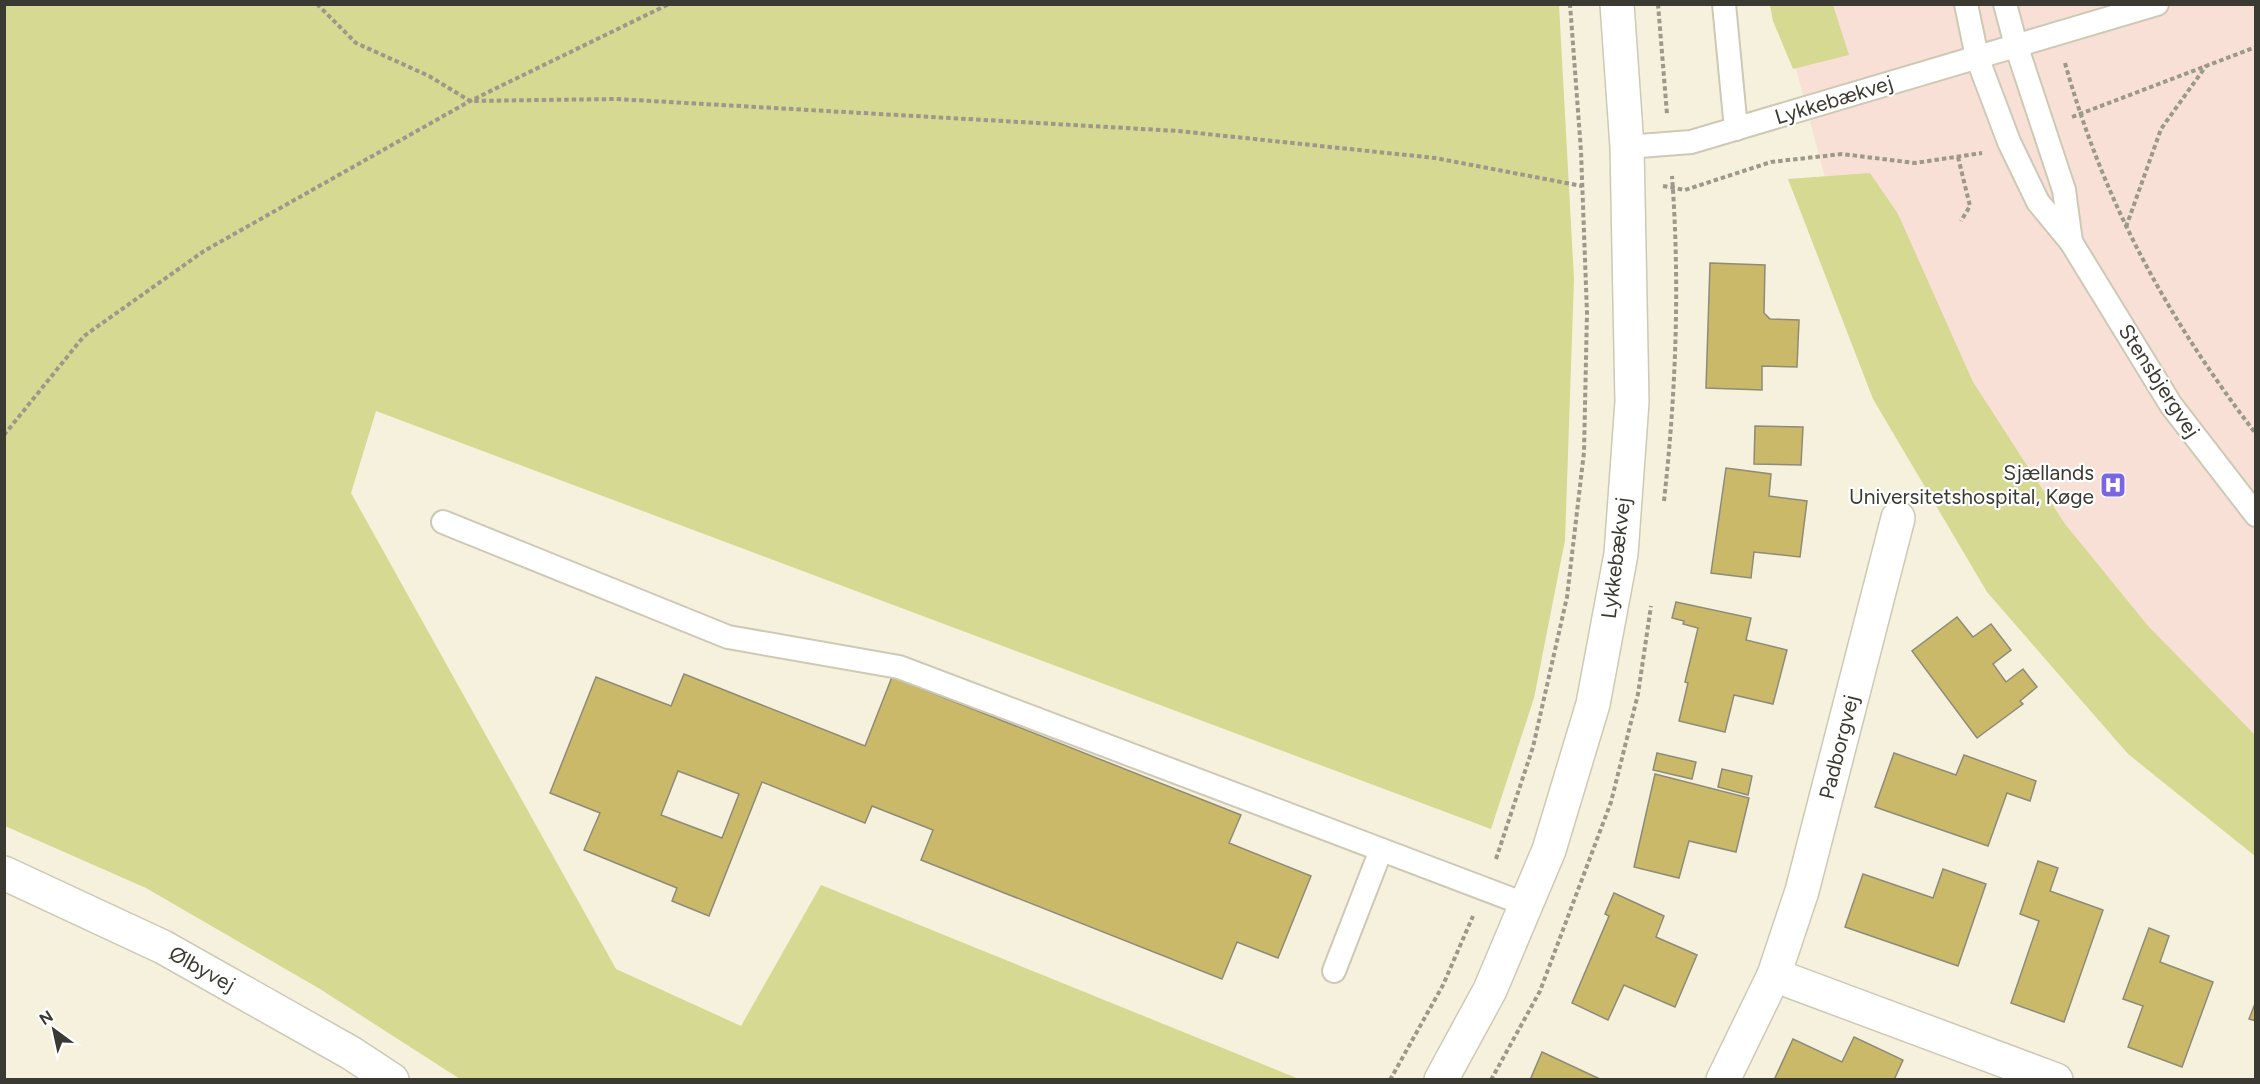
<svg xmlns="http://www.w3.org/2000/svg" width="2260" height="1084" viewBox="0 0 2260 1084" font-family="Figtree,sans-serif">
<style>
.medical{fill:#f9e0d7}
.green{fill:#d5d991}
.building{fill:#c9b968;stroke:#8e8b78;stroke-width:1.5;fill-rule:evenodd}
.lines{fill:none;stroke-linecap:round;stroke-linejoin:round}
.service-casing{stroke:#cdc9b5;stroke-width:26}
.minor-casing{stroke:#cdc9b5;stroke-width:36}
.tertiary-casing{stroke:#cdc9b5;stroke-width:36}
.path{stroke:#9b998a;stroke-width:4;stroke-dasharray:4.5 3;stroke-linecap:butt}
.service{stroke:#fff;stroke-width:22}
.minor{stroke:#fff;stroke-width:33}
.tertiary{stroke:#fff;stroke-width:33}
.labels{text-anchor:middle;stroke-width:4.5;stroke-linejoin:round;paint-order:stroke}
.street-label{font-size:21px;fill:#3b3a32;stroke:#fff}
.poi-label{font-size:21px;fill:#3b3a32;stroke:#fff;text-anchor:end}
</style>
<rect width="100%" height="100%" fill="#f5f1dc"/>
<!-- medical -->
<path class="medical" d="M1779 5H2255V808L1831 200Z"/>
<!-- green -->
<g class="green">
<path d="M5 4 1559 5 1574 279 1565 540 1534 698 1491 829 376 411 351 493 616 969 741 1026 821 885 1299 1079H460L320 989 146 888 5 826Z"/>
<path d="M1770 5H1833L1849 55 1793 69 1773 21Z"/>
<path d="M1870 173 1898 214 1973 382 2065 524 2149 627 2255 735V856L2128 754 1987 592 1873 399 1788 179Z"/>
</g>
<!-- building -->
<g class="building">
<path d="M1710 263 1765 265 1764 313 1770 319 1799 320 1797 367 1762 366V390L1706 388Z"/>
<path d="M1755 426 1803 427 1801 465 1754 464Z"/>
<path d="M1726 468 1771 474 1769 496 1807 501 1800 557 1754 552 1751 578 1711 573Z"/>
<path d="M1676 602 1751 618 1746 640 1787 650 1773 704 1734 695 1725 732 1679 721 1688 683 1685 682 1698 628 1683 624 1684 621 1672 618Z"/>
<path d="M1957 617 1973 637 1991 624 2011 650 1993 664 2006 682 2023 669 2037 687 2020 701 2023 704 1977 738 1912 651Z"/>
<path d="M684 674 865 746 892 677 1241 815 1229 843 1311 876 1278 958 1237 942 1222 979 921 860 933 830 872 806 865 823 762 782 709 916 672 901 677 888 584 850 600 813 550 793 596 677 671 706ZM678 771 739 794 722 838 661 815Z"/>
<path d="M1657 753 1696 762 1692 779 1653 770Z"/>
<path d="M1894 753 1956 775 1964 755 2036 781 2030 801 2007 793 1988 846 1875 807Z"/>
<path d="M1722 769 1752 776 1748 795 1718 787Z"/>
<path d="M1655 774 1749 798 1736 852 1689 841 1679 878 1634 867Z"/>
<path d="M2038 861 2058 868 2050 891 2103 910 2064 1022 2011 1003 2039 921 2020 914Z"/>
<path d="M1943 869 1986 884 1958 966 1845 927 1863 874 1933 898Z"/>
<path d="M1614 893 1664 916 1656 937 1697 955 1675 1007 1624 985 1608 1020 1572 1003 1609 916 1605 914Z"/>
<path d="M2149 928 2169 936 2160 962 2213 982 2182 1067 2128 1047 2143 1006 2123 999Z"/>
<path d="M2256 1001V1021L2249 1019Z"/>
<path d="M1854 1037 1903 1060 1894 1080H1774L1793 1039 1842 1062Z"/>
<path d="M1542 1052 1602 1080H1530Z"/>
</g>
<g class="lines">
<!-- service casing -->
<g class="service-casing">
<g id="service">
<path d="M1724 4 1736 129"/>
<path d="M1966 4 1977 57 2009 142 2038 202 2071 242 2171 405 2256 515"/>
<path d="M2005 4 2016 45 2064 190 2071 242"/>
<path d="M1627 147 1691 142 2157 4"/>
<path d="M443 522 728 637 899 667 1527 905"/>
<path d="M1334 971 1381 850"/>
</g>
</g>
<!-- minor casing -->
<g class="minor-casing">
<g id="minor">
<path d="M1774 975 2056 1080"/>
<path d="M1723 1080 1774 975 1802 891 1898 518"/>
</g>
</g>
<!-- tertiary casing -->
<g class="tertiary-casing">
<g id="tertiary">
<path d="M4 873 163 947 351 1053 392 1080"/>
<path d="M1441 1080 1490 990 1549 850 1593 704 1621 554 1632 402 1627 147 1617 4"/>
</g>
</g>
<!-- path -->
<g class="path">
<path d="M317 4 356 43 429 76 470 101 616 99 1178 131 1435 158 1582 186"/>
<path d="M1658 4 1667 114"/>
<path d="M2065 63C2104 203 2168 319 2256 434"/>
<path d="M2072 117 2256 47"/>
<path d="M1958 157 1970 206 1961 221"/>
<path d="M1663 186 1685 190 1771 162 1842 154 1915 163 1982 153"/>
<path d="M2126 227 2161 129 2206 66"/>
<path d="M4 435 84 336 204 251 470 101 669 4"/>
<path d="M1664 501C1676 393 1680 283 1672 176"/>
<path d="M1496 859 1533 747 1567 597 1584 452 1587 313 1581 151 1570 4"/>
<path d="M1390 1080 1443 985 1473 916"/>
<path d="M1491 1080 1540 991 1611 802 1638 694 1651 606"/>
</g>
<!-- service -->
<use href="#service" class="service"/>
<!-- minor -->
<use href="#minor" class="minor"/>
<!-- tertiary -->
<use href="#tertiary" class="tertiary"/>
</g>
<!-- icons -->
<defs>
<g id="hospital-square" transform="scale(1.35)"><rect x="-9" y="-9" width="18" height="18" rx="4" fill="#7b66e1" stroke="#fff"/><path d="M-5-5h3v3.5h4V-5h3V5h-3V1.5h-4V5h-3Z" fill="#fff"/></g>
</defs>
<g fill-rule="evenodd">
<use href="#hospital-square" x="2113" y="485"/>
</g>
<g class="labels">
<!-- street labels -->
<g class="street-label">
<text transform="translate(1834 100) rotate(-17)" y="7">Lykkebækvej</text>
<text transform="translate(2159 381) rotate(57)" y="7">Stensbjergvej</text>
<text transform="translate(1616 558) rotate(-83)" y="7">Lykkebækvej</text>
<text transform="translate(1839 747) rotate(-76)" y="7">Padborgvej</text>
<text transform="translate(202 969) rotate(29)" y="7">Ølbyvej</text>
</g>
<!-- poi labels -->
<g class="poi-label">
<text x="2094" y="480">Sjællands<tspan x="2094" dy="24">Universitetshospital, Køge</tspan></text>
</g>
</g>
<!-- border -->
<rect width="2260" height="1084" fill="none" stroke="#3b3a32" stroke-width="12"/>
<!-- north arrow -->
<g transform="translate(54 1030) rotate(327)" stroke="#ffffff" stroke-width="4.5" paint-order="stroke">
<path d="M0-4.5L10 22L0 15L-10 22Z" fill="#3b3a32"/>
<text y="-9" font-size="16" font-weight="bold" text-anchor="middle" fill="#3b3a32">N</text>
</g>
</svg>
